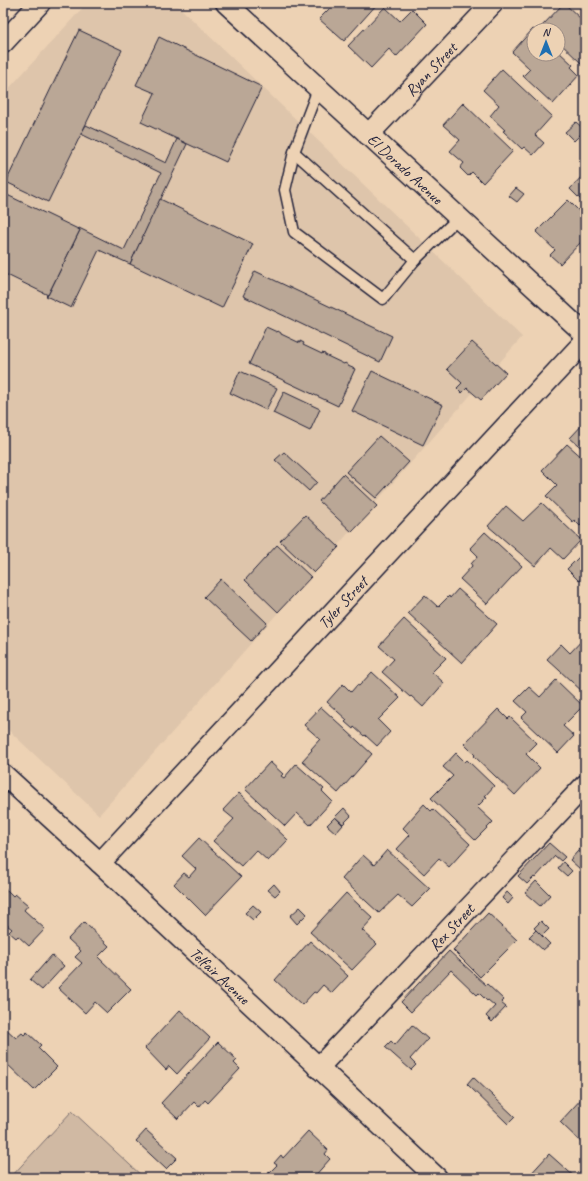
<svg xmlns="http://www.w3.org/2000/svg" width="588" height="1181" viewBox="0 0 588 1181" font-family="Caveat,sans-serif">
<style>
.built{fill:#dec5ab}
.green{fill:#d0b9a3;stroke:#796e6f}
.building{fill:#baa796;stroke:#22223b}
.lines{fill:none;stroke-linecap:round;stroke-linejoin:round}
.service-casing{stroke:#22223b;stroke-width:13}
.minor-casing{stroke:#22223b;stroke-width:23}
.service{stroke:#edd2b4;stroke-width:10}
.minor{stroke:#edd2b4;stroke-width:20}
.labels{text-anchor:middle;stroke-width:3;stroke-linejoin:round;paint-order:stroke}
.street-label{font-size:16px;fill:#22223b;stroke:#edd2b4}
</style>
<rect width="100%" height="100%" fill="#edd2b4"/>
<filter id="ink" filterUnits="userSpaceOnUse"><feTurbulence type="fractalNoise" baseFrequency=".025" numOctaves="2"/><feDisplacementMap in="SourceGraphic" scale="8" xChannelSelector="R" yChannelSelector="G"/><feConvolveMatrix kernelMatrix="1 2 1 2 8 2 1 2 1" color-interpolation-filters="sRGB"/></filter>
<g filter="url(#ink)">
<!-- built -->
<path class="built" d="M87 3H175L522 337 99 815 3 725V95Z"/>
<!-- green -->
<path class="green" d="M72 1111 144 1178H10Z"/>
<!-- building -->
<g class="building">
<path d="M325 3H378L344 41 319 19 330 8Z"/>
<path d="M564 3 582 20 585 17V60L582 64 558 41V30H546L542 26Z"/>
<path d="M385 7 400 21 412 9 427 24 396 57 389 49 371 68 348 46Z"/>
<path d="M533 29 535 30 534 54H558V51L573 65 571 67 579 75 553 104 523 76 530 69 512 52Z"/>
<path d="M79 30 122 50 48 202 6 182Z"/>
<path d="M159 37 262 87 226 162 141 122 155 93 136 85Z"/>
<path d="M502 69 552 116 535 135 544 143 533 155 524 147 522 149 503 131 505 130 490 116 499 105 483 90Z"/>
<path d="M463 103 513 151 483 183 472 172 468 176 460 168 464 163 450 151 460 140 443 125Z"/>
<path d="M576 122 585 130 574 141 565 132Z"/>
<path d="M86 125 166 163 177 139 187 144 130 264 99 250 71 308 46 296 47 295H48L80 230 78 229 79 228 124 250 161 173 81 134Z"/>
<path d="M585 173V204L570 189Z"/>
<path d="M516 188 524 194 517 202 509 196Z"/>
<path d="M3 193 80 230 48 295 3 273Z"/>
<path d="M160 199 253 244 222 308 130 264Z"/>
<path d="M568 200 585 217V244L582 241 560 264 550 255 555 250 536 232Z"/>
<path d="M255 271 392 336 380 362 243 296Z"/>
<path d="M266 327 277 332 278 331 281 333V334L300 343V341L304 343 303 345 322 354V353L325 354V355L344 364 345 363 348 365V366L355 369 338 406 249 364Z"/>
<path d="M472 342 506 373 481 400 467 388 462 393 457 388 462 383 447 369Z"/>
<path d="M240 371 277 388 266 410 230 393Z"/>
<path d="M372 371 443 405 423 445 352 411Z"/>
<path d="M284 392 320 409 310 431 273 413Z"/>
<path d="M585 422V451L570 438Z"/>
<path d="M379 436 409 462 376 498 346 472Z"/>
<path d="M567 444 585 460V521L580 526 574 520 573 522 546 496 557 485 542 470Z"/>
<path d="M284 452 317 482 309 491 275 460Z"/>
<path d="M343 474 377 506 352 532 319 501Z"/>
<path d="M542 503 581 540 563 559 551 548 535 566 488 526 506 506 523 521Z"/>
<path d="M305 515 339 547 314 573 280 541Z"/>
<path d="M485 532 522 566 487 604 460 579 472 566 471 564 478 556 470 548Z"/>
<path d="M277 545 311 577 278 612 245 580Z"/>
<path d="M585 551V574L579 581 567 569Z"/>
<path d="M221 579 267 623 251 641 204 597Z"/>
<path d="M458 589 497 624 462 663 408 613 425 595 438 607 449 596 450 598Z"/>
<path d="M404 619 446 658 432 672 444 683 423 707 411 696 410 697 382 672 394 659 379 646Z"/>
<path d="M585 637V692L584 693 547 659 561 644 570 653Z"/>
<path d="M372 672 400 698 378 720 390 732 377 746 365 735 364 736 354 727 353 729 345 722 347 720 327 702 343 684 351 692 357 685 359 686Z"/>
<path d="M556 680 583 706 563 726 574 736 558 753 521 718 527 712 515 701 529 687 540 697Z"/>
<path d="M321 707 372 754 338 793 302 761 312 750 311 749 320 739 304 725Z"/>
<path d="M498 709 508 719 510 717 537 743 526 754 540 768 515 795 474 756 475 755 464 744Z"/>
<path d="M456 753 465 762 467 760 494 786 485 796 487 797 477 807 493 822 475 840 431 798 453 776 443 767Z"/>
<path d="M270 762 283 774 281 776 284 778 296 764 324 789 322 791 332 801 310 825 297 813 285 826 245 789Z"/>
<path d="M239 793 288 840 268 861 256 850 241 866 213 841 234 819 223 810Z"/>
<path d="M424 804 431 811 433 809 470 844 449 867 439 858 424 874 397 849 410 835 403 828Z"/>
<path d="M344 808 351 816 343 824 335 817Z"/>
<path d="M335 817 343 825 336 833 327 825Z"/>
<path d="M199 838 241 877 205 915 174 884 184 873 189 877 196 869 182 856Z"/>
<path d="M549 843 565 857 561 861 555 856 535 878 534 877 527 884 518 876Z"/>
<path d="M585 843V864L580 869 570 860Z"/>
<path d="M387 850 430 889 412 907 398 895 379 913 342 879 363 855 374 865Z"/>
<path d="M563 862 572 871 567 876 558 868Z"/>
<path d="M536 881 550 895 540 906 525 893Z"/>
<path d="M274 884 280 891 275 896 268 890Z"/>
<path d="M3 886 13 896 15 894 28 905 24 910 45 929 29 946 18 936 16 938 9 932 12 929 3 922Z"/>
<path d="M507 892 513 898 508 904 502 898Z"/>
<path d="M346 893 373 918 362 930 377 944 352 970 310 932Z"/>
<path d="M253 905 261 912 253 920 245 913Z"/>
<path d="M300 907 307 914 297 924 290 916Z"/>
<path d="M488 913 517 940 480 977 453 950Z"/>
<path d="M541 921 549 929 542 936 534 928Z"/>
<path d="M84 922 109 946 98 957 131 989 107 1013 95 1002 85 1013 58 988 82 963 75 957 81 951 68 939Z"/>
<path d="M536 930 550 944 543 950 529 937Z"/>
<path d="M310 941 348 976 332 993 323 985 316 993 314 992 302 1005 275 980Z"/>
<path d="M449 951 486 985 487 984 504 1000 501 1003 506 1007 492 1022 486 1016 495 1006 488 1000 487 1001 479 993 477 995 451 970 411 1012 401 1002Z"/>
<path d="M52 955 64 966 42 990 30 980Z"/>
<path d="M180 1010 210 1038 177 1074 169 1066 166 1070 145 1048Z"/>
<path d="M412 1025 428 1039 410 1059 416 1065 411 1070 385 1047 391 1041 395 1045Z"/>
<path d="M3 1026 16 1038 22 1033 24 1035 27 1032 41 1045 38 1048 57 1067 34 1090 3 1060Z"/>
<path d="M218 1042 237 1060 234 1063 240 1069 208 1103 205 1100 199 1107 194 1102 178 1119 161 1103Z"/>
<path d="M473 1077 515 1117 508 1124 467 1084Z"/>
<path d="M584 1096 585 1097V1146L560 1122Z"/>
<path d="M146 1130 177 1158 166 1169 136 1141Z"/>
<path d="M308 1131 328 1150 325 1154 330 1159 313 1178H272L268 1174 277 1165 274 1163 281 1155 283 1158Z"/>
<path d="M549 1154 576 1178H527Z"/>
</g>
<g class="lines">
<!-- service casing -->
<g class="service-casing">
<g id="service">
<path d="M318 89 294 152 285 190 294 232 383 299 415 260 458 218"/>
<path d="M294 152 415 260"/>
</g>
</g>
<!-- minor casing -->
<g class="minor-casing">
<g id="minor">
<path id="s1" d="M226 3 585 334"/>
<path d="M3 43 40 3"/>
<path id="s2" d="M368 135 493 3"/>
<path id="s3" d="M3 774 100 863 437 1178"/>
<path id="s4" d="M100 863 585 341"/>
<path id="s5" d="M318 1068 585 785"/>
</g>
</g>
<!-- service -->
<use href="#service" class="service"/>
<!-- minor -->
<use href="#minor" class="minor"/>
</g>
</g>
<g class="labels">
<!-- street labels -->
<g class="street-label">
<text dy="6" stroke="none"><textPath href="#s2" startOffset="91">Ryan Street</textPath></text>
<text dy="6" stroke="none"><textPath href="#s1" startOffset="244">El Dorado Avenue</textPath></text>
<text dy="6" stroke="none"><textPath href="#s4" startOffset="356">Tyler Street</textPath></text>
<text dy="6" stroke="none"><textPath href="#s5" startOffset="194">Rex Street</textPath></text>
<text dy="6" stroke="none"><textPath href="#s3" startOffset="296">Telfair Avenue</textPath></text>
</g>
</g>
<!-- margin -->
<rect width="588" height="1181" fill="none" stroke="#edd2b4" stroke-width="16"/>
<rect x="8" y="8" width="572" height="1165" fill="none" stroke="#22223b" stroke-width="1.5" filter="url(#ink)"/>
<!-- north arrow -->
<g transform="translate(546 42)"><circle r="19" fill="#edd2b4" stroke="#9c8c84"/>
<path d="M0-3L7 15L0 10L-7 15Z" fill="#1f6fb2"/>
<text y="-6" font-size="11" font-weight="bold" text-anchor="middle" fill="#22223b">N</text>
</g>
</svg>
